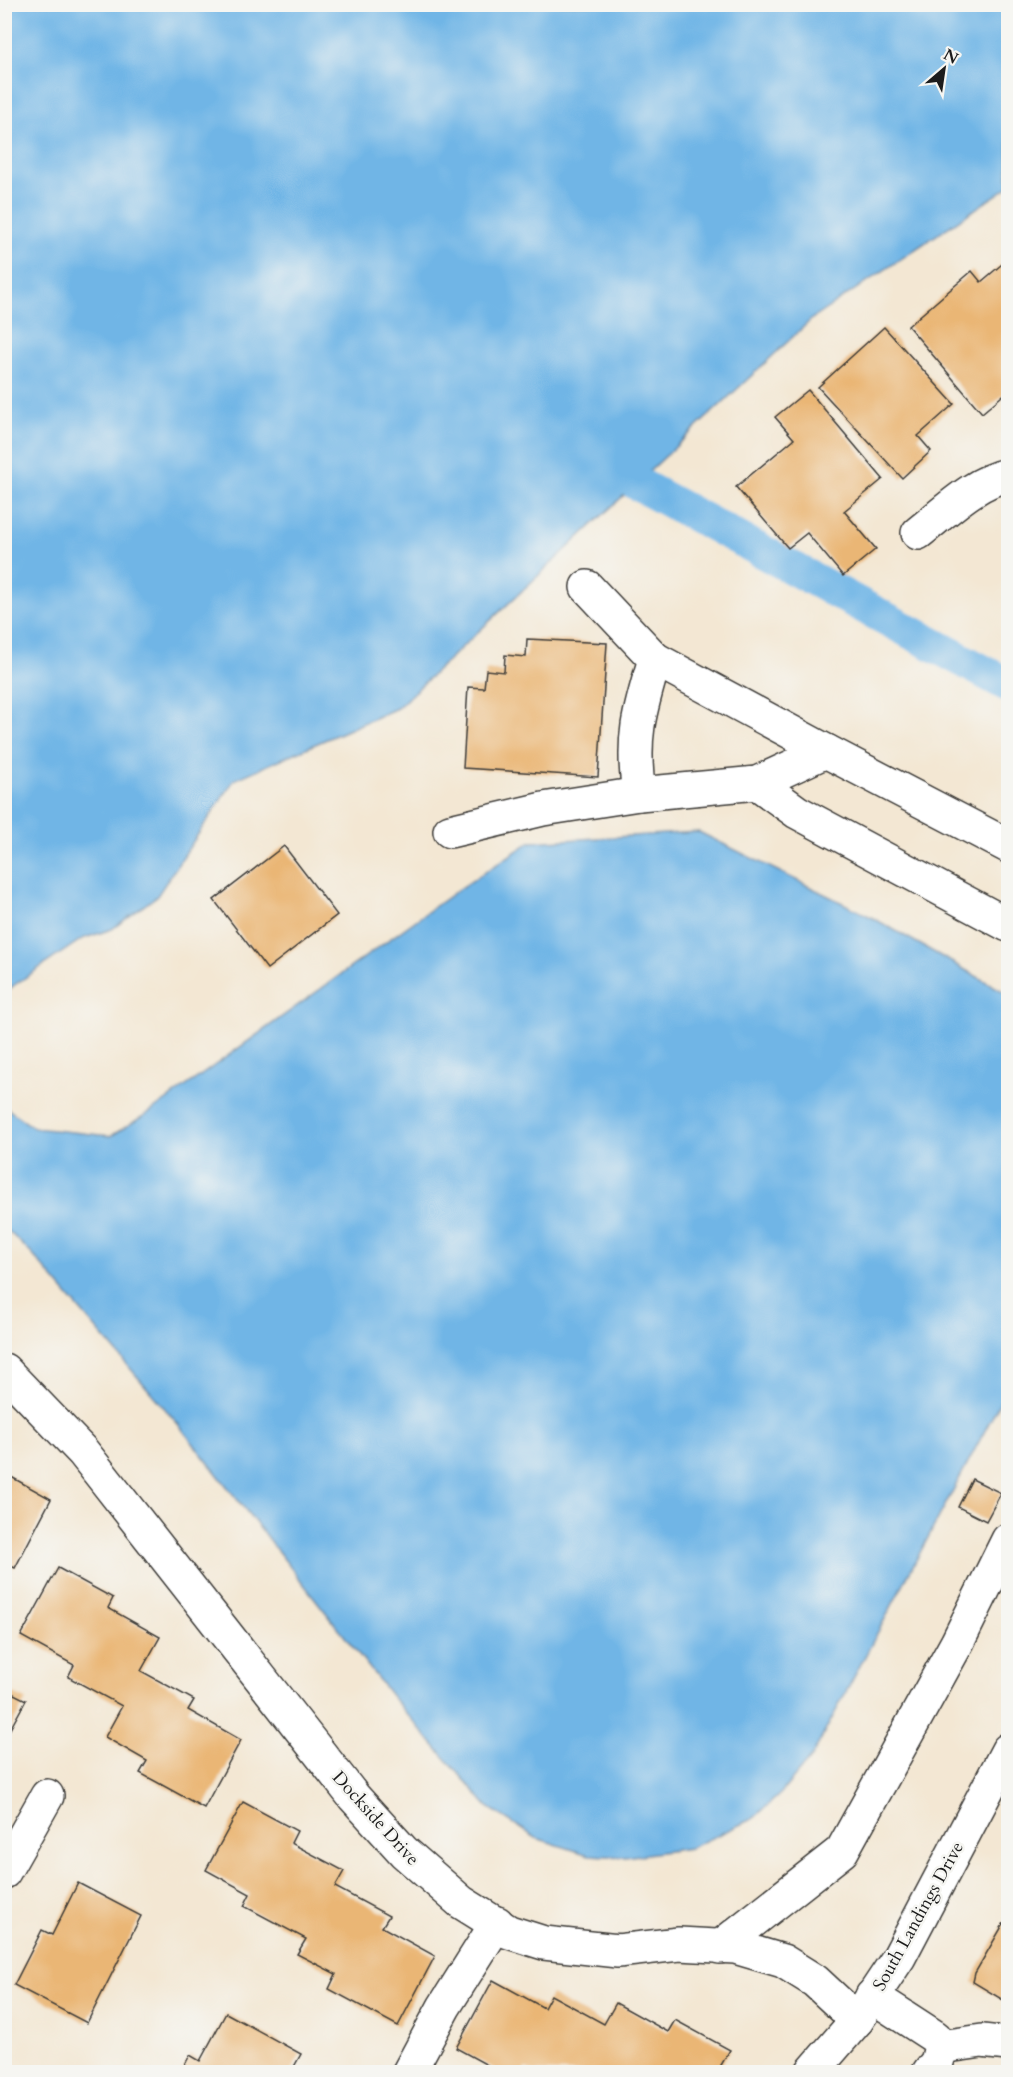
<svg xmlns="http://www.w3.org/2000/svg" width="1013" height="2077" viewBox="0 0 1013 2077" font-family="Cardo,serif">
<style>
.water{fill:#6fb5e6;stroke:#466881;stroke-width:1.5}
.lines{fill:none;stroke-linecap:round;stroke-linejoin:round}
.canal{stroke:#6fb5e6;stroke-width:34}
.building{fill:#eab674}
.minor-casing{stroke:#3c3a37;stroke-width:36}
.minor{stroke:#fff;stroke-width:33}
.labels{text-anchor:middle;stroke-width:5;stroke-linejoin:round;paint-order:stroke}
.street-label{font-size:18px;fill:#1c1c1c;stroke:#f6f6f2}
</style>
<rect width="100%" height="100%" fill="#f6f6f2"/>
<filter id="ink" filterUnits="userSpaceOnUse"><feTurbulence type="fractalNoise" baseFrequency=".0167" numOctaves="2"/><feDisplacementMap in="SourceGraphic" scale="12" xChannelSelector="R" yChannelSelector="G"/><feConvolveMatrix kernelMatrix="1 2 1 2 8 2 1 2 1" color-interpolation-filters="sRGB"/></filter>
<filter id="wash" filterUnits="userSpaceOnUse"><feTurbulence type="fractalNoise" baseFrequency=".008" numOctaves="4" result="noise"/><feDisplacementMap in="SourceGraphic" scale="24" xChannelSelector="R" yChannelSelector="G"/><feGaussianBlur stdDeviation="1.35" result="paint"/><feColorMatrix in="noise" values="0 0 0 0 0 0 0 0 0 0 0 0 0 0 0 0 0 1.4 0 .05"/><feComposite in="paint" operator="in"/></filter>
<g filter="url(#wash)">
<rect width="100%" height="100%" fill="#f3e7d3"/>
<!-- water -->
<g class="water">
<path d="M5 4 1008 5V187L813 318 397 708 234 780 157 896 112 929 82 939 13 986 5 995Z"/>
<path d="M699 832 873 918 1008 994V1387L812 1756 781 1793 754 1818 690 1848 625 1857 589 1855 536 1838 488 1807 393 1698 178 1424 32 1254 5 1228V1107L34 1128 111 1136 150 1112 455 892 530 842Z"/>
</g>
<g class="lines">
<!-- canal -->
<path class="canal" d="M636 483 1008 685"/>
</g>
<g id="blocks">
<!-- building -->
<g class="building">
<path d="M1008 259V391L982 413 908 326 972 271 981 282Z"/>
<path d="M884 327 954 404 918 436 931 451 902 478 818 387Z"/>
<path d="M808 390 883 479 844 511 876 549 843 576 807 533 788 548 736 487 794 439 775 417Z"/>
<path d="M527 639 607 643 598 777 463 768 468 687 484 688 486 670 504 672 505 655 526 657Z"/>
<path d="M284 846 337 915 267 969 214 900Z"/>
<path d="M4 1473 51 1499 15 1568 4 1563Z"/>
<path d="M972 1479 1001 1493 986 1521 958 1507Z"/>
<path d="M58 1568 113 1598 108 1608 160 1637 141 1671 194 1700 188 1710 241 1740 204 1808 140 1773 147 1761 105 1737 122 1706 68 1677 74 1665 21 1636Z"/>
<path d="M4 1689 26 1700 4 1740Z"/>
<path d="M243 1802 297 1831 291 1843 344 1871 335 1887 389 1916 382 1927 435 1956 398 2026 329 1989 336 1974 297 1954 306 1939 244 1906 250 1894 206 1870Z"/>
<path d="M78 1883 141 1916 87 2023 14 1985 42 1930 52 1935Z"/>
<path d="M1008 1916V2003L973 1982 975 1973Z"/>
<path d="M493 1980 544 2008 551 1995 604 2024 616 2003 668 2032 675 2020 730 2050 717 2072H534L526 2068 523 2072H500L456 2048Z"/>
<path d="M226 2013 301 2054 291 2072H181L190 2055 200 2061Z"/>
</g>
</g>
</g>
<g filter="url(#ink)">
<use href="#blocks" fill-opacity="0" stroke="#3c3a37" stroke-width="1.5"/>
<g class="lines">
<!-- minor casing -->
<g class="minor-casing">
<g id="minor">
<path d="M918 533C944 513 975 481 1008 475"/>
<path d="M587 587 655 659C639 712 631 738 639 794"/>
<path d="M655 659 826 751"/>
<path d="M757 783 797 812 1008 925"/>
<path d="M450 831 543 809 639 794 757 783 826 751 1008 846"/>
<path d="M4 1370 83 1452 354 1797 404 1852 461 1902 509 1932 544 1943 618 1951 679 1944 735 1947 783 1961 815 1981 857 2020"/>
<path d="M4 1872 47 1796"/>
<path d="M720 1947 842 1851 957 1643 1008 1540"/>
<path d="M872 1996 935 2037 941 2047 937 2062 929 2072"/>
<path d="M941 2047 982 2041 1008 2044"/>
<path d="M409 2072 444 2007 497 1923"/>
<path d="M812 2072 857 2020 899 1957 1008 1750"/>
</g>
</g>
<!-- minor -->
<use href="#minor" class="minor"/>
</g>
</g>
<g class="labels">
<!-- street labels -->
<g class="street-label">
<text transform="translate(376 1818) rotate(48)" y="6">Dockside Drive</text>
<text transform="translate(918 1916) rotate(-61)" y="6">South Landings Drive</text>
</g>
</g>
<!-- margin -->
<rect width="1013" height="2077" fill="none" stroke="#f6f6f2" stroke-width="24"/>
<!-- north arrow -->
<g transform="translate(944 69) rotate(29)" stroke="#f6f6f2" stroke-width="4.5" paint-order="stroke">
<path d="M0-4.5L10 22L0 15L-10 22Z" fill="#1c1c1c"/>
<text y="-9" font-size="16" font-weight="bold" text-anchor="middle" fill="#1c1c1c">N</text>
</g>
</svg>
